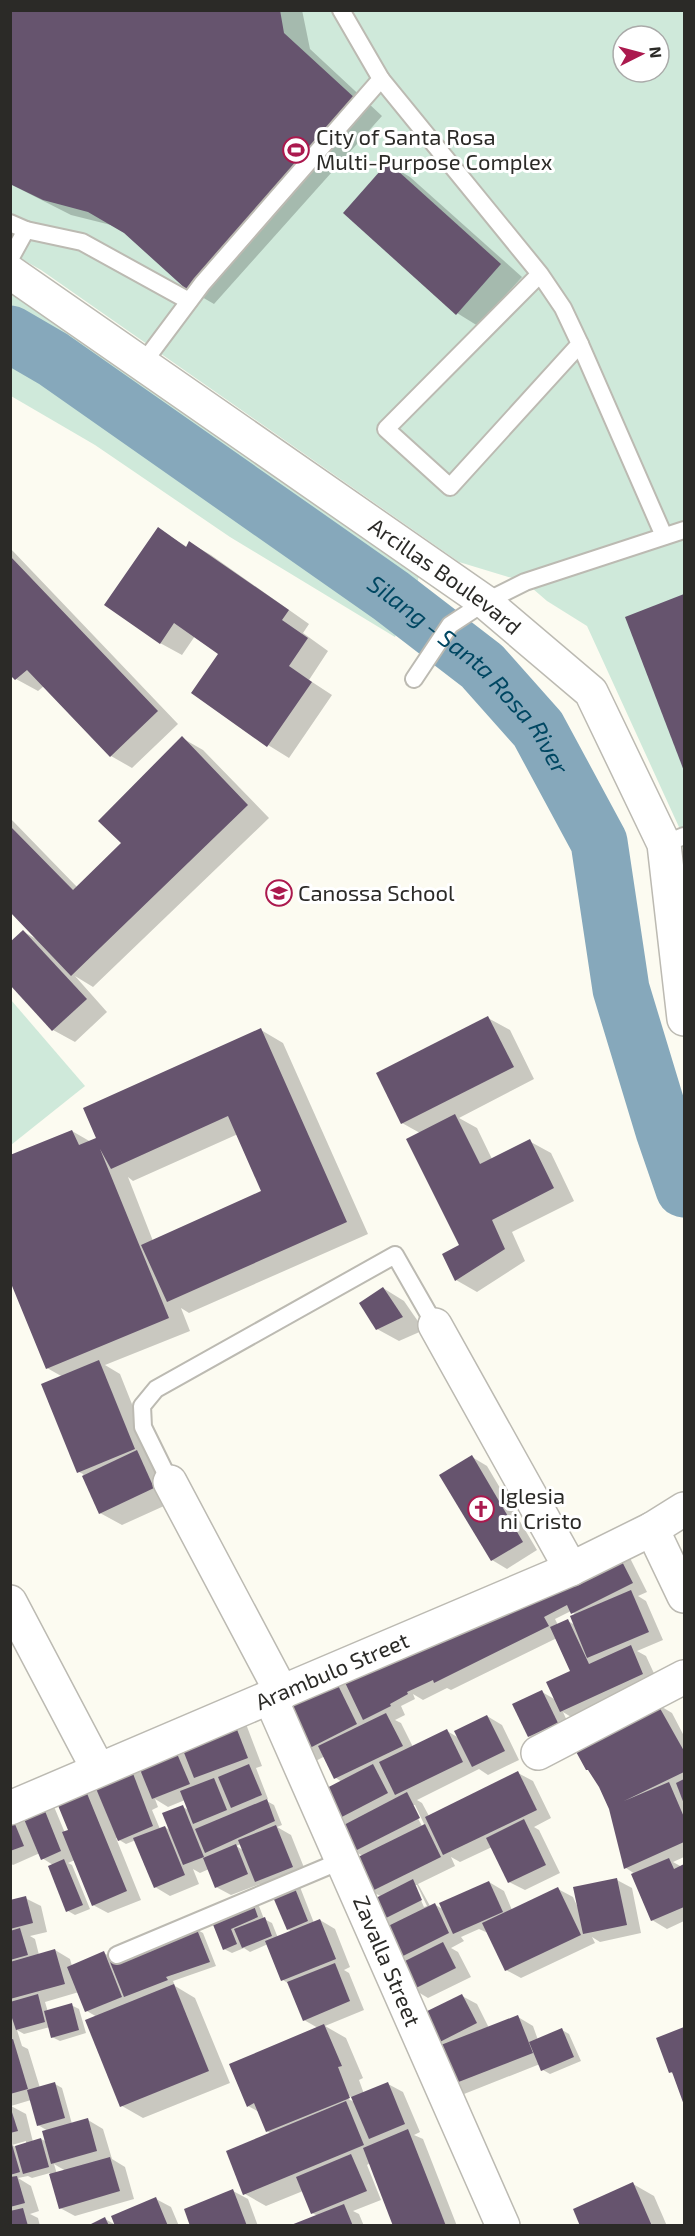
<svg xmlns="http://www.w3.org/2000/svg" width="695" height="2236" viewBox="0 0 695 2236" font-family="'Exo 2',sans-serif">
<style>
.green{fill:#cfe9da;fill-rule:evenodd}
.shadow{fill:#0003;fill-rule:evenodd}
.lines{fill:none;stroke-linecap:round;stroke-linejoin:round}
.river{stroke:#86a8bb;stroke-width:57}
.building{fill:#66546e}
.lane-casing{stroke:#bcbab2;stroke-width:20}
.street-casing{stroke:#bcbab2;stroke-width:36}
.secondary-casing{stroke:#bcbab2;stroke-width:36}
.lane{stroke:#fff;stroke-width:16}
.street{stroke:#fff;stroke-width:33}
.secondary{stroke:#fff;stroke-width:33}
.labels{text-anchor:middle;stroke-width:6;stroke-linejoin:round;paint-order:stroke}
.poi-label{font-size:22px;fill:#2b2a27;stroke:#fff;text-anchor:start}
.street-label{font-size:22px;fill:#2b2a27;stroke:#fff}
.water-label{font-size:24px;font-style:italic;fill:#004762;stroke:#fff}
</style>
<rect width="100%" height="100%" fill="#fcfbf1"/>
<!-- green -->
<g class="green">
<path d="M11 11H684V838L587 626 547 601 525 582 459 562 41 270 11 253ZM623 36H659V72H623Z"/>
<path d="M11 291 419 573 416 595 395 637 230 537 95 445 11 396Z"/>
<path d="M11 1000 85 1086 11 1145H10Z"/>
</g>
<!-- shadow -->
<g class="shadow">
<path d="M10 10H302L310 49 382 116 214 304 188 289 125 232 115 226 71 215 10 184Z"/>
<path d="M388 164 410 177 522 277 478 326 457 313Z"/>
<path d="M158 529 187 547 190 543 211 555 309 624 303 633 328 651 309 680 332 695 289 758 268 745 220 654 195 636 182 655 160 643Z"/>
<path d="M10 548 178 724 132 768 111 756 44 686 38 691 16 679 10 673Z"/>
<path d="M684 595V767L627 618Z"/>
<path d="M182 738 203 750 269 818 93 987 75 976 107 1012 75 1042 53 1030 10 983 24 932 38 940 10 910V818L78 888 123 843Z"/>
<path d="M488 1018 510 1030 534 1079 459 1118 477 1128 492 1159 529 1141 551 1153 574 1201 512 1232 525 1261 477 1292 456 1280 461 1246 420 1133 402 1123Z"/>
<path d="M261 1030 283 1043 368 1234 189 1313 181 1308 190 1331 105 1365 120 1374 155 1462 175 1501 122 1525 100 1513 83 1474 79 1472 63 1377 47 1368 72 1131 91 1142ZM238 1134 263 1192 153 1241 128 1177 133 1181Z"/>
<path d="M383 1288 404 1301 424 1330 399 1341 377 1329Z"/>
<path d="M472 1457 487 1466 537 1550 507 1569 492 1560Z"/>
<path d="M626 1550 647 1592 638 1596 646 1601 663 1640 637 1651 646 1656 658 1682 576 1720 563 1712 572 1732 544 1745 529 1736 542 1692 556 1700 572 1672 557 1638 451 1690 447 1688 423 1700 413 1694 415 1699 401 1706 405 1715 395 1720 401 1723 413 1747 447 1731 459 1738 487 1716 502 1725 519 1760 488 1775 479 1769 417 1800 422 1803 429 1816 518 1773 533 1781 551 1818 534 1827 539 1830 560 1873 525 1890 509 1882 492 1847 460 1862 451 1857 455 1866 418 1884 430 1906 434 1904 444 1910 489 1882 504 1891 512 1910 558 1889 573 1897 578 1908 617 1880 632 1888 641 1933 600 1942 592 1937 595 1943 521 1978 506 1970 488 1933 479 1929 461 1937 464 1941 451 1948 458 1952 471 1977 428 1998 413 1989 392 1926 381 1920 382 1897 371 1891 363 1856 354 1851 347 1825 337 1819 342 1782 336 1778 325 1756 314 1762 274 1704ZM571 1611 576 1615 575 1625 568 1621 558 1625 555 1619ZM411 1805H415L424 1824 422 1826ZM414 1885H417L427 1906 424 1907Z"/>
<path d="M657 1704 672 1713 684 1736V1857L673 1862 682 1867 684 1866V1921L667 1929 652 1920 635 1874 626 1868 611 1808Z"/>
<path d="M246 1724 262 1766 256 1768 268 1799 265 1800 274 1805 282 1825 277 1827 291 1835 307 1875 300 1887 314 1923 320 1920 335 1929 350 1967 344 1970 349 1973 364 2010 325 2026 346 2038 363 2078 359 2080 364 2094 388 2084 403 2092 420 2132 414 2135 423 2139 457 2226H395L370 2163 367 2165 381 2200 353 2211 359 2214 364 2226H295L318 2216 312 2213 303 2191 266 2206 245 2194 271 2134 267 2131 259 2112 248 2106 318 2028 304 2020 289 1984 283 1980 268 1944 250 1952 244 1948 232 1953 224 1949 212 1918 251 1902 259 1906 264 1919 272 1923 278 1938 292 1932 288 1929 272 1891 260 1884 231 1895 216 1887 209 1869 200 1873 193 1869 199 1884 170 1896 155 1887 136 1840 126 1844 116 1838 141 1900 108 1913 93 1905 75 1860 68 1863 72 1865 90 1909 75 1915 68 1911 53 1865 42 1858 40 1853 13 1865 10 1863V1804L50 1797 65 1833 70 1831 50 1781 129 1765 142 1773 134 1751ZM155 1799 168 1807 185 1800 190 1811 183 1807 171 1831 165 1827 160 1829 152 1810 158 1807ZM241 1844 243 1850 236 1846ZM345 2093 354 2099V2102L343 2096Z"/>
<path d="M25 1898 41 1906 47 1932 30 1936 35 1939 39 1955 55 1950 70 1959 72 1966 104 1953 117 1961 196 1929 203 1933 216 1966 173 1981 175 1986 195 1998 230 2083 143 2118 122 2106 97 2017 87 2011 79 1992 45 2002 48 2012 71 2005 79 2009 86 2033 60 2041 52 2037 50 2027 24 2034 17 2030 22 2046 28 2049 40 2088 55 2084 62 2088 72 2124 88 2120 103 2129 112 2159 125 2167 134 2199 75 2216 60 2208 50 2173 32 2178 28 2176 18 2178 31 2186 39 2211 30 2214 38 2218 40 2226H10V1902ZM31 2100 38 2125 48 2131 47 2142 41 2139 33 2142 26 2114 11 2106ZM26 2141V2144L16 2147 12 2145ZM54 2164 59 2167 66 2171 57 2174Z"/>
<path d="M462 1996 477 2004 489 2028 518 2017 533 2026 538 2040 562 2030 569 2034 581 2061 550 2074 543 2070 540 2064 459 2096 430 2051Z"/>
<path d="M684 2029V2101L674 2074 670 2072 657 2039Z"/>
<path d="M633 2184 654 2196 667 2226H582Z"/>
<path d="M233 2191 248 2199 258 2226H192Z"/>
<path d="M156 2199 171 2207 179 2226H91L105 2219 116 2225Z"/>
</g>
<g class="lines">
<!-- river -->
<path class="river" id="s1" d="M10 334 53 359 391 596 482 666 538 729 599 842 621 989 664 1131 684 1189"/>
</g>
<!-- building -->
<g class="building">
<path d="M10 10H280L284 33 357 100 187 290 124 233 88 212 43 200 10 184Z"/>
<path d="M388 162 501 264 456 315 343 213Z"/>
<path d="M158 527 186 547 189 541 289 610 282 620 308 638 289 666 312 682 267 747 191 693 218 654 174 623 160 644 104 605Z"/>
<path d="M10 556 158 711 110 757 27 670 15 680 10 675Z"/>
<path d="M684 594V771L625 617Z"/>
<path d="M182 736 248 805 71 976 10 912V826L73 890 121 843 98 821Z"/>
<path d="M23 930 87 999 52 1031 10 985V942Z"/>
<path d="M488 1016 514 1067 401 1124 376 1073Z"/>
<path d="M261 1028 347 1222 167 1302 141 1245 261 1191 228 1116 111 1169 100 1149 169 1318 46 1369 10 1281V1155L72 1130 79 1145 96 1138 83 1108Z"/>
<path d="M455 1114 480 1164 530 1139 554 1188 492 1220 505 1249 455 1281 442 1254 459 1245 406 1139Z"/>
<path d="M383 1287 403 1317 376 1330 359 1303Z"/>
<path d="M99 1360 135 1449 77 1473 41 1384Z"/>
<path d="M137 1450 154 1488 99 1514 82 1476Z"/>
<path d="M472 1455 523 1542 491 1561 439 1475Z"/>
<path d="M611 1540 633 1583 571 1614 567 1605 544 1617 549 1626 434 1683 433 1680 407 1692 408 1694 390 1704 391 1706 363 1720 339 1670Z"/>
<path d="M631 1590 649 1632 587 1658 570 1616Z"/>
<path d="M568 1619 589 1664 631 1645 643 1674 560 1712 546 1682 570 1671 550 1627Z"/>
<path d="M332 1673 357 1724 298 1754 272 1703Z"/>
<path d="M542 1690 558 1723 528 1737 512 1704Z"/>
<path d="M657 1703 684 1751V1772L624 1801 669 1782 684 1817V1842L624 1869 609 1809 599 1787 588 1770H586L574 1748Z"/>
<path d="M386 1713 403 1746 334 1779 318 1746Z"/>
<path d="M231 1714 248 1758 194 1778 177 1735Z"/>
<path d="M487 1715 505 1751 472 1767 454 1731Z"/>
<path d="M447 1729 463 1762 395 1795 379 1762Z"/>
<path d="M169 1735 190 1784 152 1799 132 1750Z"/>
<path d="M129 1763 153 1826 118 1841 92 1779Z"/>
<path d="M249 1764 262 1795 231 1808 218 1777Z"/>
<path d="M373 1764 388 1793 336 1820 321 1791Z"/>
<path d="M77 1769 127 1891 92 1906 62 1832 68 1830 48 1781Z"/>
<path d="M518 1771 537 1810 443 1855 425 1817Z"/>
<path d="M214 1778 227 1810 193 1824 180 1791Z"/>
<path d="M684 1779V1804L676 1783Z"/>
<path d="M35 1786 61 1851 41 1860 14 1795Z"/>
<path d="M407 1792 420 1818 353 1852 340 1827Z"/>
<path d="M267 1799 275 1821 205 1853 195 1829Z"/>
<path d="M183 1805 204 1857 183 1865 162 1813Z"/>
<path d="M10 1812 24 1846 10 1851Z"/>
<path d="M524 1819 546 1865 508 1883 486 1838Z"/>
<path d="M425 1824 441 1857 370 1892 354 1859Z"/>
<path d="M276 1825 293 1867 255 1882 238 1840Z"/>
<path d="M165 1826 185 1875 154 1888 133 1838Z"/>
<path d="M236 1844 248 1874 215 1888 203 1858Z"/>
<path d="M669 1858 674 1869 684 1864V1907L651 1921 631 1874Z"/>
<path d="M64 1859 83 1905 66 1912 48 1866Z"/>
<path d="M617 1878 627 1925 583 1934 573 1887Z"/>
<path d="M413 1879 422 1900 380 1921 370 1901Z"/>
<path d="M292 1881 308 1921 287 1930 270 1890Z"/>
<path d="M489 1881 503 1912 453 1934 439 1903Z"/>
<path d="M558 1887 581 1935 505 1971 482 1923Z"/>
<path d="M26 1896 33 1923 10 1929V1900Z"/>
<path d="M252 1900 258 1917 231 1929 237 1944 223 1950 210 1917Z"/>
<path d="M435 1903 449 1933 395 1960 380 1930Z"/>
<path d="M265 1917 272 1936 242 1948 234 1929Z"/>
<path d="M320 1919 336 1959 281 1981 265 1941Z"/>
<path d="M196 1927 210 1962 166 1977 168 1980 124 1997 110 1962Z"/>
<path d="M20 1928 28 1955 10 1960V1931Z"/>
<path d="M443 1942 456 1968 412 1990 399 1964Z"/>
<path d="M55 1949 65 1984 10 1999V1962Z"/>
<path d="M104 1951 122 1997 85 2012 67 1967Z"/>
<path d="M335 1963 350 2001 303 2021 287 1982Z"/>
<path d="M174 1984 209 2071 120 2107 85 2020Z"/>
<path d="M38 1994 45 2022 16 2030 10 2012V2002Z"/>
<path d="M462 1994 477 2023 428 2048 413 2018Z"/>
<path d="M72 2003 79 2030 51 2038 44 2011Z"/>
<path d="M518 2015 533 2053 443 2088 428 2050Z"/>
<path d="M324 2024 342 2066 338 2067 350 2098 266 2132 254 2103 247 2107 229 2064Z"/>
<path d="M684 2027V2105L672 2072 669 2073 656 2038Z"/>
<path d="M562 2028 574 2057 541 2071 529 2042Z"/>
<path d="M13 2039 28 2089 10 2094V2040Z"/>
<path d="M55 2082 65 2118 37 2126 27 2090Z"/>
<path d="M388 2082 405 2124 369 2139 351 2097Z"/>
<path d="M346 2101 364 2145 243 2195 226 2151Z"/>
<path d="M10 2106 18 2131 10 2133Z"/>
<path d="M88 2118 97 2151 51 2164 42 2131Z"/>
<path d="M408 2129 434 2195 446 2226H393L363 2148Z"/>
<path d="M41 2138 49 2167 23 2174 15 2146Z"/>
<path d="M11 2141 20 2172 10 2175V2142Z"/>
<path d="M351 2154 367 2191 311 2214 296 2177Z"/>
<path d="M110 2157 120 2191 59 2209 49 2174Z"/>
<path d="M17 2176 25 2203 10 2207V2177Z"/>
<path d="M633 2182 652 2226H580L573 2209Z"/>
<path d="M233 2189 247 2226H190L184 2209Z"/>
<path d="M156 2197 168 2226H115L111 2216Z"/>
<path d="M344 2204 353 2226H291V2225Z"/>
<path d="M23 2208 28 2226H10V2211Z"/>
<path d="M105 2217 109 2226H87Z"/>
</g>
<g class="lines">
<!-- lane casing -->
<g class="lane-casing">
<g id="lane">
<path d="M381 79 540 274 563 308 580 344 450 487 386 429 540 274"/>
<path d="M10 223 26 230 10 259"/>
<path d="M26 230 82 242 189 301"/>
<path d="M580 344 664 536"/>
<path d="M143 363 202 284 381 79 341 10"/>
<path d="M414 679 450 625 485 602 525 582 684 530"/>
<path d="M664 844 684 836"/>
<path d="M170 1482 143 1427 142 1406 156 1389 395 1255 435 1325"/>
<path d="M117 1955 343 1860"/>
</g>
</g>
<!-- street casing -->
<g class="street-casing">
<g id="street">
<path d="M435 1325 571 1569"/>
<path d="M170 1482 282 1693"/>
<path d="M10 1602 98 1769"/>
<path d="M538 1753 684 1677"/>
<path d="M10 1808 270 1697"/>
</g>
</g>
<!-- secondary casing -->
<g class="secondary-casing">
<g id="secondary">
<path id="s2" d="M10 272 485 602 591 692 664 844 684 1019"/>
<path d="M652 1529 684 1596"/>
<path d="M503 2226 270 1697 571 1569 652 1529 684 1509"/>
</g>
</g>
<!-- lane -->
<use href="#lane" class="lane"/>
<!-- street -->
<use href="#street" class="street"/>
<!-- secondary -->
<use href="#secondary" class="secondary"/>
</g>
<!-- icons -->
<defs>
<g id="stadium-ring" transform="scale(1.35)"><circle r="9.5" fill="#fff" stroke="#ab194e" stroke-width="1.5"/><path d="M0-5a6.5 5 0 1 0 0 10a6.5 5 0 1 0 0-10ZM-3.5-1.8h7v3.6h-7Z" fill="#ab194e"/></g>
<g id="school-ring" transform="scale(1.35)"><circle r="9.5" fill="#fff" stroke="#ab194e" stroke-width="1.5"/><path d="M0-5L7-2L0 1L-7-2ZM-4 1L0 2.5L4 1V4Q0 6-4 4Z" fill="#ab194e"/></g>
<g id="church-ring" transform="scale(1.35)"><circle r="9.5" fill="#fff" stroke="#ab194e" stroke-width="1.5"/><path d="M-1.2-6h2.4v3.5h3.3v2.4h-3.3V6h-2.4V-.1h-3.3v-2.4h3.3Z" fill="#ab194e"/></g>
</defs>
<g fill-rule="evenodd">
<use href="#stadium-ring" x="296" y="150"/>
<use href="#school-ring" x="279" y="893"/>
<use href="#church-ring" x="481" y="1509"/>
</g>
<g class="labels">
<!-- poi labels -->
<g class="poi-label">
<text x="316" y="145">City of Santa Rosa<tspan x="316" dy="25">Multi-Purpose Complex</tspan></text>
<text x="298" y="901">Canossa School</text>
<text x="500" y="1504">Iglesia<tspan x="500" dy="25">ni Cristo</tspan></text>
</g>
<!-- street labels -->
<g class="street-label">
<text dy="8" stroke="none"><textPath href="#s2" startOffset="531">Arcillas Boulevard</textPath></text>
<text transform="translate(332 1671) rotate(-23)" y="8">Arambulo Street</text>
<text transform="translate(387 1961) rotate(67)" y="8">Zavalla Street</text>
</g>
<!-- water labels -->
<g class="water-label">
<text dy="8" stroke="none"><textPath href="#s1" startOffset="574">Silang - Santa Rosa River</textPath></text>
</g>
</g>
<!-- border -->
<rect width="695" height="2236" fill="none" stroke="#2b2a27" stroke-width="24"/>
<!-- north arrow -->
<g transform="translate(641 54) rotate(84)"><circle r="28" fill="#ffffff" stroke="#aaaaa9" stroke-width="1.5"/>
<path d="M0-4.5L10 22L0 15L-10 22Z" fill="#ab194e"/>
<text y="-9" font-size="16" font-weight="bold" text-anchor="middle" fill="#2b2a27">N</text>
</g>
</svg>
